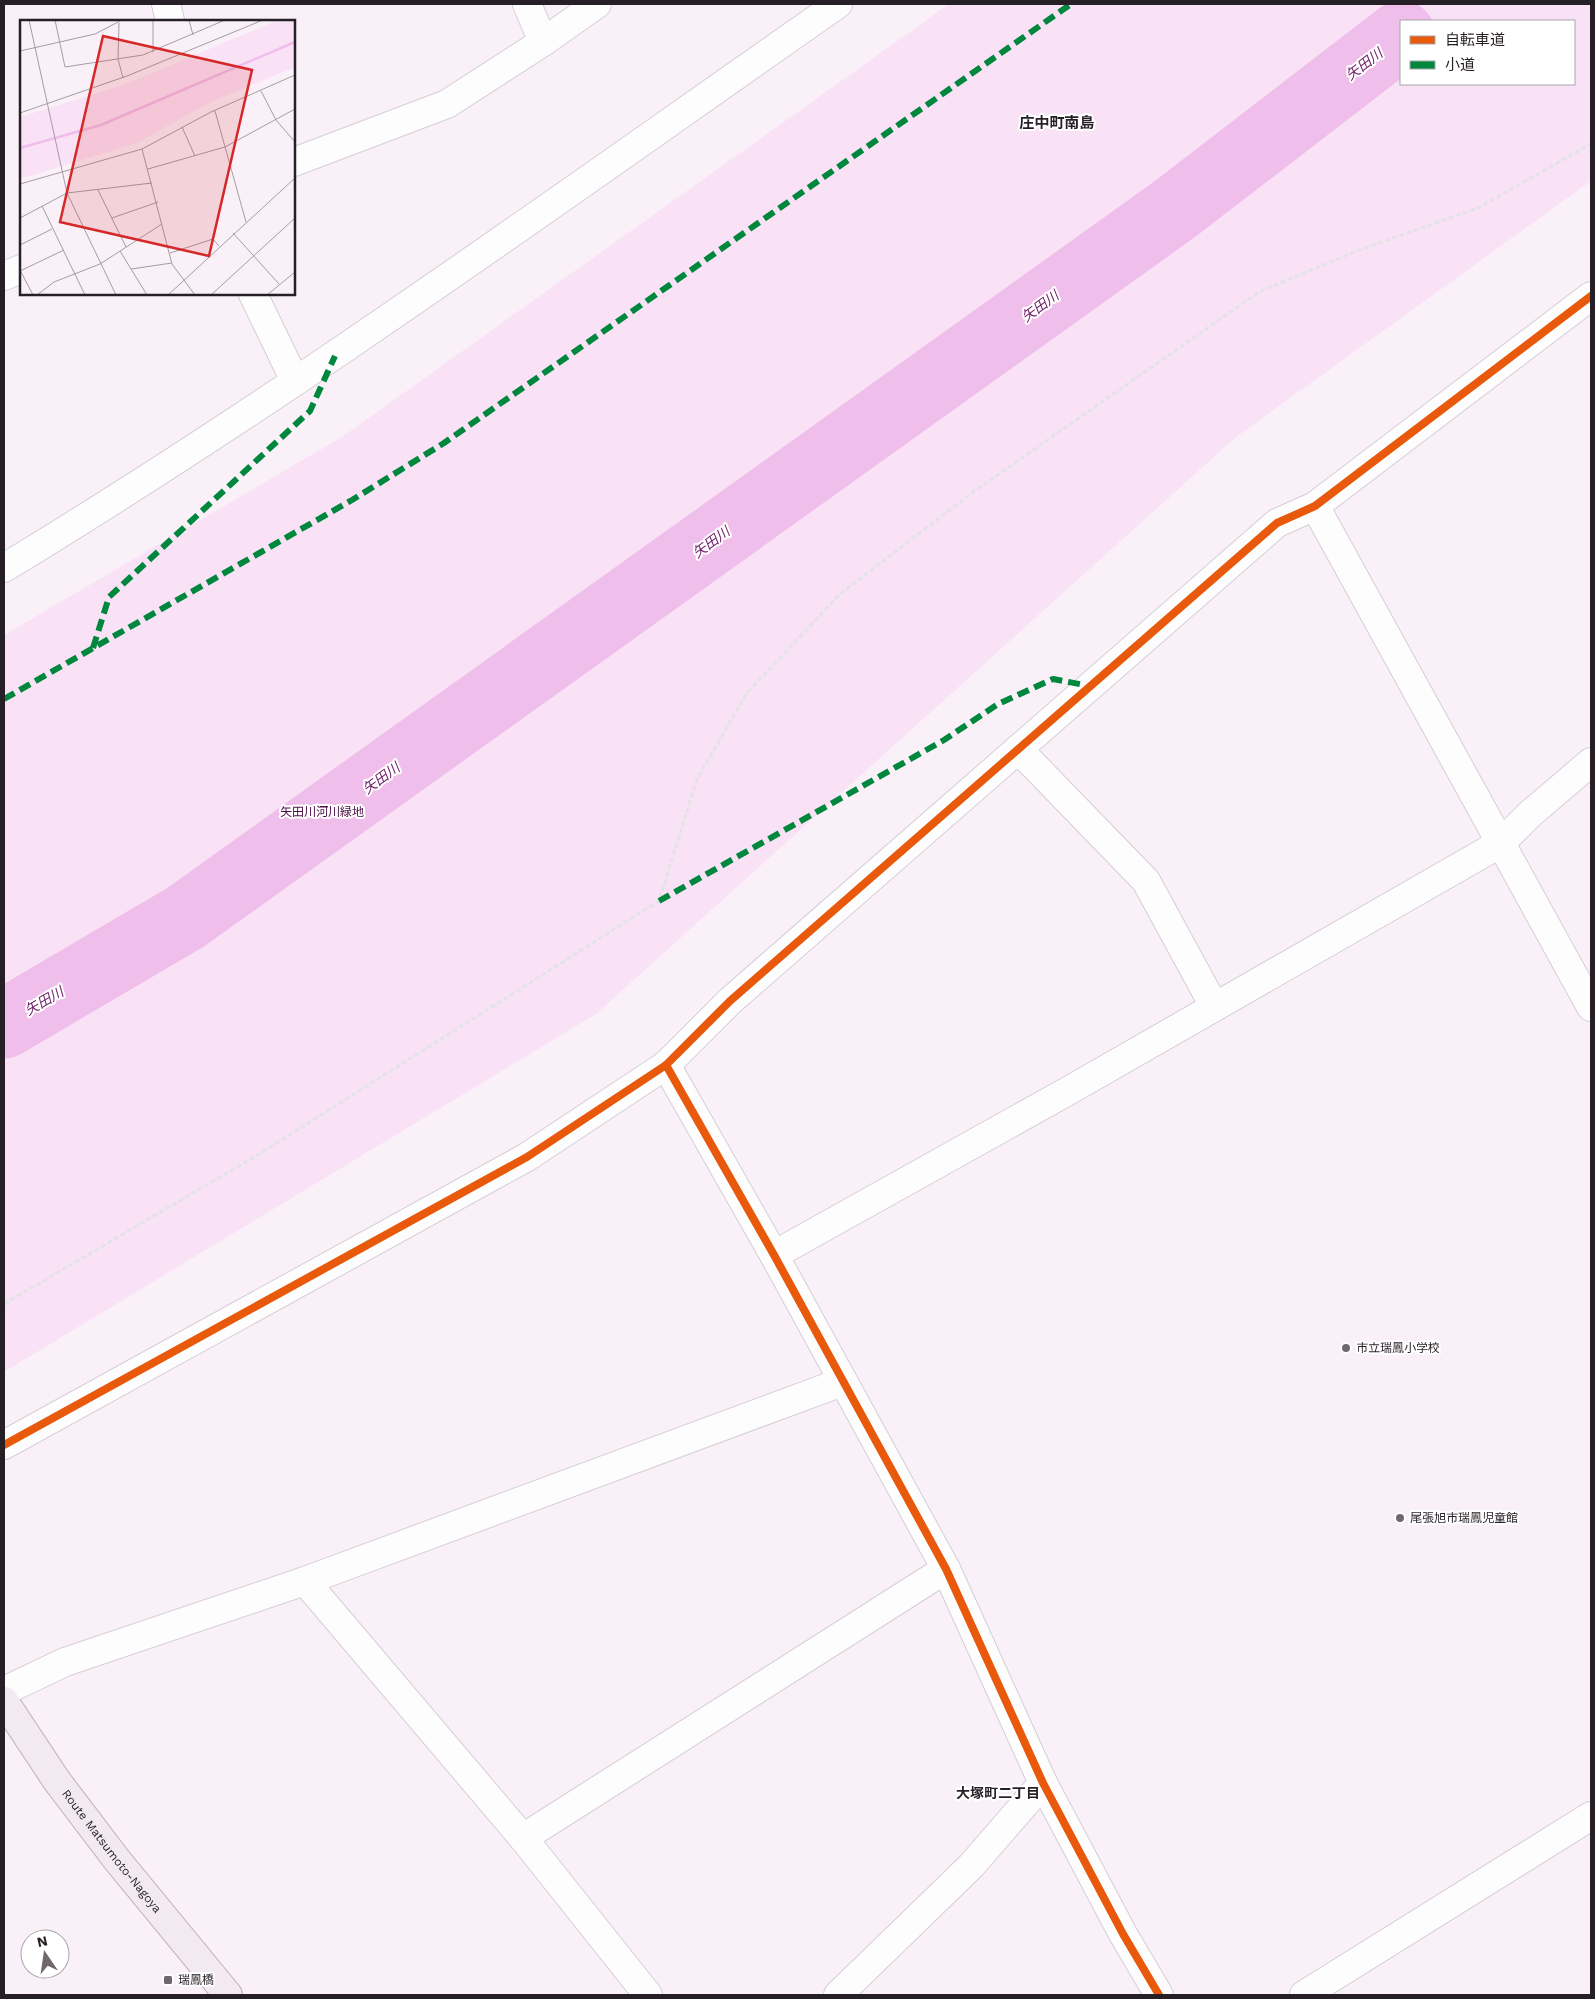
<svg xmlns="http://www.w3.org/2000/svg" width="1595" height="1999" viewBox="0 0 1595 1999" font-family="'Work Sans','Noto Sans JP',sans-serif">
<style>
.green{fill:#f9e2f6;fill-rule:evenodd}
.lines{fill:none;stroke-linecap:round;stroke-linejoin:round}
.river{stroke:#f0beea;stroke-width:69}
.minor-casing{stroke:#d6ced5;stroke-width:30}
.major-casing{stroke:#bdadba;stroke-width:30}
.path{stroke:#e4e2e4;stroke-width:3;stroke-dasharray:5 2.5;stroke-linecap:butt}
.minor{stroke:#fefdfe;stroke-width:28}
.major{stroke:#f2eaf0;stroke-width:28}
.quiet{stroke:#00873e;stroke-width:6;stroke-dasharray:12 6;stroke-linecap:butt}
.cycleway-casing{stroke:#fff;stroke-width:11}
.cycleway{stroke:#e8590c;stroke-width:8}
.poi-dot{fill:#70686f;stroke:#fff;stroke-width:2}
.labels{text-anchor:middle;stroke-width:4;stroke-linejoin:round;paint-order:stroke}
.park-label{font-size:12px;fill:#4a0f46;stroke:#fff}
.poi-label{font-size:12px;fill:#261f25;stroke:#fff;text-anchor:start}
.street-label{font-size:12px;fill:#261f25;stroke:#fff}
.water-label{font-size:14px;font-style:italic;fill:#71236b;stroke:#fff}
.neighbourhood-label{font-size:14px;font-weight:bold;fill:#261f25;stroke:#fff}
.quarter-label{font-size:15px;font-weight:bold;fill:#261f25;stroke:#fff}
.inset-river{fill:none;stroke:#f0beea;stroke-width:2.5}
.inset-road{fill:none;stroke:#a59ca4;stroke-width:1}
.view{fill:#d62828;fill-opacity:0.15;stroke:#d62828;stroke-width:2.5}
.inset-edge{fill:none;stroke:#261f25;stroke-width:2.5}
</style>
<rect width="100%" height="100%" fill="#faf0f8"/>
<!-- green -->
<path class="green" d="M949 4H1591V181L1236 437 596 1014 4 1372V635L342 437ZM1401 21H1574V84H1401Z"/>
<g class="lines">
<!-- river -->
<path class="river" d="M4 1024 186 917 1175 209 1401 35"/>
<!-- minor casing -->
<g class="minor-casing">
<g id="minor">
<path d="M166 4 170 21"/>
<path d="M527 4 543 42"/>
<path d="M294 162 447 104 543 42 597 4"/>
<path d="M4 276 21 269"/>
<path d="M253 294 295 381"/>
<path d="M1315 506 1591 1007"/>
<path d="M4 568C291 394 563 196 838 4"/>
<path d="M1018 749 1146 881 1214 1006"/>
<path d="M666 1065 774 1255 946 1569 1043 1783 1123 1934 1159 1995"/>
<path d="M774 1255 1068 1091 1501 843 1530 814 1591 762"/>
<path d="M4 1445 527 1157 666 1065 730 1001 1277 523 1315 506 1591 296"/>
<path d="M305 1581 523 1838 648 1995"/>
<path d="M4 1691 65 1662 305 1581 842 1382"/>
<path d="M523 1838 946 1569"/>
<path d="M838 1995 971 1866 1043 1783"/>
<path d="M1304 1995 1591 1816"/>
</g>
</g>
<!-- major casing -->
<g class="major-casing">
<g id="major">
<path id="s1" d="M4 1701 57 1781 117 1860 228 1995"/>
</g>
</g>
<!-- path -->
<path class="path" d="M4 1304 261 1153 659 901 697 779 747 693 840 594 972 493 1259 292 1354 252 1478 208 1591 144"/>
<!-- minor -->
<use href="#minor" class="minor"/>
<!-- major -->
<use href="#major" class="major"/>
<!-- quiet -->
<g class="quiet">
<path d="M93 648 109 597 310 411 335 356"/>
<path d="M4 699 352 500 444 443 1071 4"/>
<path d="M659 901 944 740 998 704 1053 679 1090 686"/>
</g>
<!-- cycleway casing -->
<g class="cycleway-casing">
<g id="cycleway">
<path d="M666 1065 774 1255 946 1569 1043 1783 1123 1934 1159 1995"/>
<path d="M4 1445 527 1157 666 1065 730 1001 1277 523 1315 506 1591 296"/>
</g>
</g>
<!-- cycleway -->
<use href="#cycleway" class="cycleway"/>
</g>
<!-- markers -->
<g class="poi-dot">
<circle cx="1346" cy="1348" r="5"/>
<circle cx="1400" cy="1518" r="5"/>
<rect x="163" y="1975" width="10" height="10" rx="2.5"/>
</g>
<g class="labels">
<!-- park labels -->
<g class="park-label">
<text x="322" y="816">矢田川河川緑地</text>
</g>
<!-- poi labels -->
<g class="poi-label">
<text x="1356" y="1352">市立瑞鳳小学校</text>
<text x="1410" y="1522">尾張旭市瑞鳳児童館</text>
<text x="178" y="1984">瑞鳳橋</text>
</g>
<!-- street labels -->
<g class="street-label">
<text dy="4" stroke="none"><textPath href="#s1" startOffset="185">Route Matsumoto-Nagoya</textPath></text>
</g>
<!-- water labels -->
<g class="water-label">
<text transform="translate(1364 64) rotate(-37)" y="5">矢田川</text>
<text transform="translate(1040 306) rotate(-36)" y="5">矢田川</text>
<text transform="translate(711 542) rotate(-36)" y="5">矢田川</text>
<text transform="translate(381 778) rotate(-36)" y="5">矢田川</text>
<text transform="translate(44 1001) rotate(-30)" y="5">矢田川</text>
</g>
<!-- neighbourhood labels -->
<g class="neighbourhood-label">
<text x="998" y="1798">大塚町二丁目</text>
</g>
<!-- quarter labels -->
<g class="quarter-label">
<text x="1057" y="128">庄中町南島</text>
</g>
</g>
<!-- overview -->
<g transform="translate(20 20)">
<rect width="275" height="275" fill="#faf0f8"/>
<path d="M258 0H275V47L189 83 117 123 0 159V97L106 64Z" fill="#f9e2f6"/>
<path class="inset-river" d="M0 128 81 105 275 22"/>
<path class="inset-road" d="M9 0 47 173 96 275M35 0 45 47 123 35 205 0M169 0 173 15M99 3 98 39 103 58M0 31 75 14 102 0M133 32V0M241 71 256 100 275 122M195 91 226 202M0 93 107 56 243 0M162 107 175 136M122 129 152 244 175 275M128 149 205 127 275 89M0 164 122 129 191 92 275 55M78 170 106 227M22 186 65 275M0 198 47 173 132 163M92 198 138 182M213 213 259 264M0 225 32 209M100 231 127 275M150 233 193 219 199 226M111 249 152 243M0 250 13 275M0 251 44 230M17 275 34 262 80 244 142 204M148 275 275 158M191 275 275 198M247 275 275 252"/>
<path class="view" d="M83 16 232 50 189 236 40 202Z"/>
<rect width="275" height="275" class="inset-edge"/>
</g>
<!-- border -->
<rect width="1595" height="1999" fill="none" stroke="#261f25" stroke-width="10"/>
<!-- legend -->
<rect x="1400" y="20" width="175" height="65" fill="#ffffff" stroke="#a8a5a8"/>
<rect x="1410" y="36" width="25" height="8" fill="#e8590c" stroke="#a8a5a8"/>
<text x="1445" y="45" font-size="15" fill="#261f25">自転車道</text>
<rect x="1410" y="61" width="25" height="8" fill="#00873e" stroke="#a8a5a8"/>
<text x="1445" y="70" font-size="15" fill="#261f25">小道</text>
<!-- north arrow -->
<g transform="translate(45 1954) rotate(347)"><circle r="24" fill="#ffffff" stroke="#a8a5a8"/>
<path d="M0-4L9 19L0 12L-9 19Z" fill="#70686f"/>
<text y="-8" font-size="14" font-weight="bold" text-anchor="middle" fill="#261f25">N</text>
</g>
</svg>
